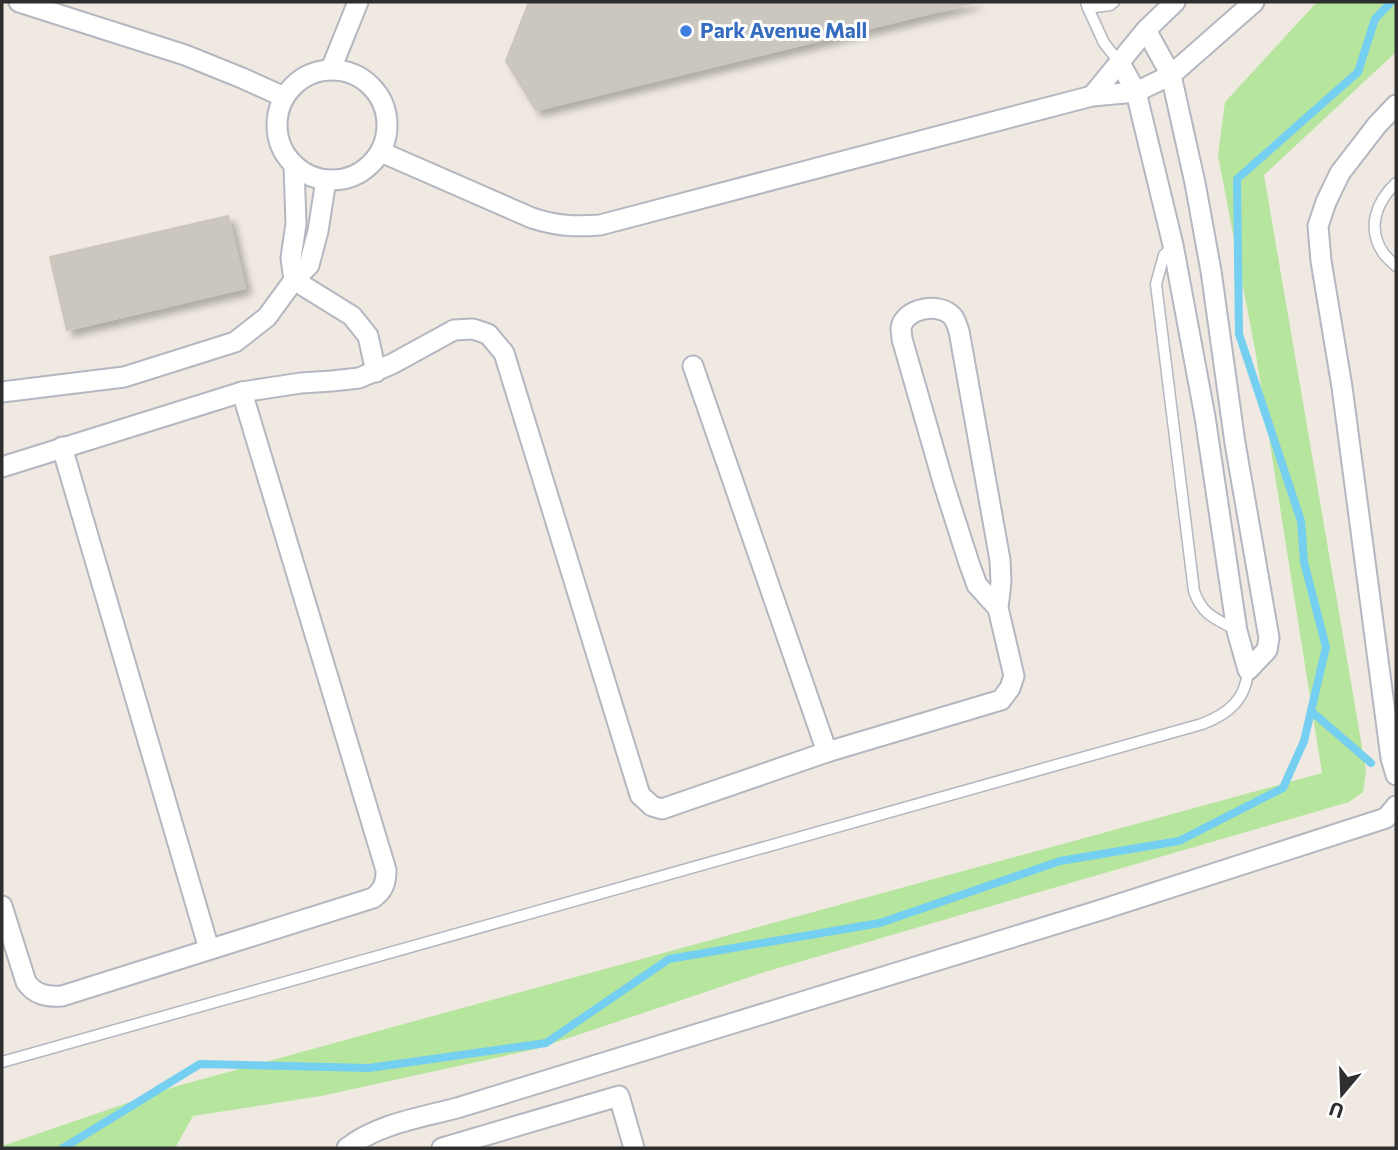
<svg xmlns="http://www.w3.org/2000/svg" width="1398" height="1150" viewBox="0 0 1398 1150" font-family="Commissioner,sans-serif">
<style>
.green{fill:#b6e59e}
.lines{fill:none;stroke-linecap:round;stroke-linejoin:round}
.stream{stroke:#75cff0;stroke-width:8}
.building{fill:#cbc7bf;stroke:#cbc5ba;stroke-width:2;filter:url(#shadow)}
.service-casing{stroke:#b4b7c1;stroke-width:13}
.minor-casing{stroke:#b4b7c1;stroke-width:23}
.service{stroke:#fff;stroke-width:10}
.minor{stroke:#fff;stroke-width:19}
.shop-dot{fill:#3f7fe0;stroke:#fff;stroke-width:2.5}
.labels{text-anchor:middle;stroke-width:6;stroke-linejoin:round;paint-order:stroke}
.shop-label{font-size:21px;font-weight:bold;fill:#366cbe;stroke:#fff;text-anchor:start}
</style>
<defs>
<filter id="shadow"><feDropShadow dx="6" dy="6" stdDeviation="3.5" flood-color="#0004"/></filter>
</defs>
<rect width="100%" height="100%" fill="#efe9e1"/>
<!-- green -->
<path class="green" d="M1317 2H1396V52L1264 175 1366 770 1363 792 1349 802 768 971 536 1049 321 1096 193 1116 175 1148H2V1146L177 1086 1322 773 1256 355 1218 155 1225 102Z"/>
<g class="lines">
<!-- stream -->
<g class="stream">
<path d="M1311 711 1371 763"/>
<path d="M63 1148 200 1064 369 1068 546 1043 669 959 880 923 1060 861 1179 841 1283 788 1304 741 1326 647 1304 562 1301 521 1239 334 1237 179 1358 72 1375 19 1391 2"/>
</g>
</g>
<!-- building -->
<g class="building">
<path d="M529 2H976L536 110 506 61Z"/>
<path d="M228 216 245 288 67 330 50 257Z"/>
</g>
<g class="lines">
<!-- service casing -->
<g class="service-casing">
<g id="service">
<path d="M1086 2 1088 8 1104 43 1120 63"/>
<path d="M1088 8 1110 5 1114 2"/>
<path d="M1396 183C1376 202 1366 229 1384 254 1387 258 1392 262 1396 266"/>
<path d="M1172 247 1164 255 1156 284 1194 591C1202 615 1216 619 1237 630"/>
<path d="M2 1062 1202 724C1228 714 1246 700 1248 670"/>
</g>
</g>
<!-- minor casing -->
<g class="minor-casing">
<g id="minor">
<path d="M19 2 185 55 242 78 284 97"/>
<path d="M1120 63 1136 92 1173 245 1205 417 1237 631 1248 670 1267 650 1269 638 1235 443 1211 271 1195 183 1171 75 1146 30"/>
<path d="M331 69 358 2"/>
<circle cx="332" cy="125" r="55"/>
<path d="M1092 96 1146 30 1175 2"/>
<path d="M1396 105 1377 125 1340 173 1326 202 1318 226 1321 261 1342 387 1391 758 1396 775"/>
<path d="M381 152 532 218C557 226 574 227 600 225L1092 96 1136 92 1171 75 1254 2"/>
<path d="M294 280 352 316 368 336 376 372"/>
<path d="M294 280 291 258 296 224 294 165"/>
<path d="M693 366 827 752"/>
<path d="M2 392 124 377 235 342 267 317 294 280 309 265 318 231 326 180"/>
<path d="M62 447 209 949"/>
<path d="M2 467 242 392 301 383 332 381 359 378 392 364 454 330 473 329 488 334 504 353 640 795 652 806 662 809 827 752 1001 700 1010 688 1014 676 998 608 1001 582 1000 560 959 331C957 326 956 320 952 316 940 302 904 308 901 328 901 330 902 337 902 339L944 485 969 563 977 585 998 608"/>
<path d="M2 906 26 982C35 995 47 997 62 996L373 898C384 890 386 882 386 870L242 392"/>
<path d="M347 1148C378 1124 419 1118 457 1108L1104 909 1386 818 1396 806"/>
<path d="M442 1148 619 1096 634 1148"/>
</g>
</g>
<!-- service -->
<use href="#service" class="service"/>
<!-- minor -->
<use href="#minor" class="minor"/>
</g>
<!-- markers -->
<circle class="shop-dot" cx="686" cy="31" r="7"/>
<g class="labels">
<!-- shop labels -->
<g class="shop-label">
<text x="700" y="38">Park Avenue Mall</text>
</g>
</g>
<!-- border -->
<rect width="1398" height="1150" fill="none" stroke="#2e2e2e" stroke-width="7"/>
<!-- north arrow -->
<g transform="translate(1342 1094) rotate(199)" stroke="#ffffff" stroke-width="5" paint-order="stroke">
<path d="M0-5L12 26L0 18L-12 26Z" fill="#2e2e2e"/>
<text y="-10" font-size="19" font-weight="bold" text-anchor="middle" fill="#2e2e2e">U</text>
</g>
</svg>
